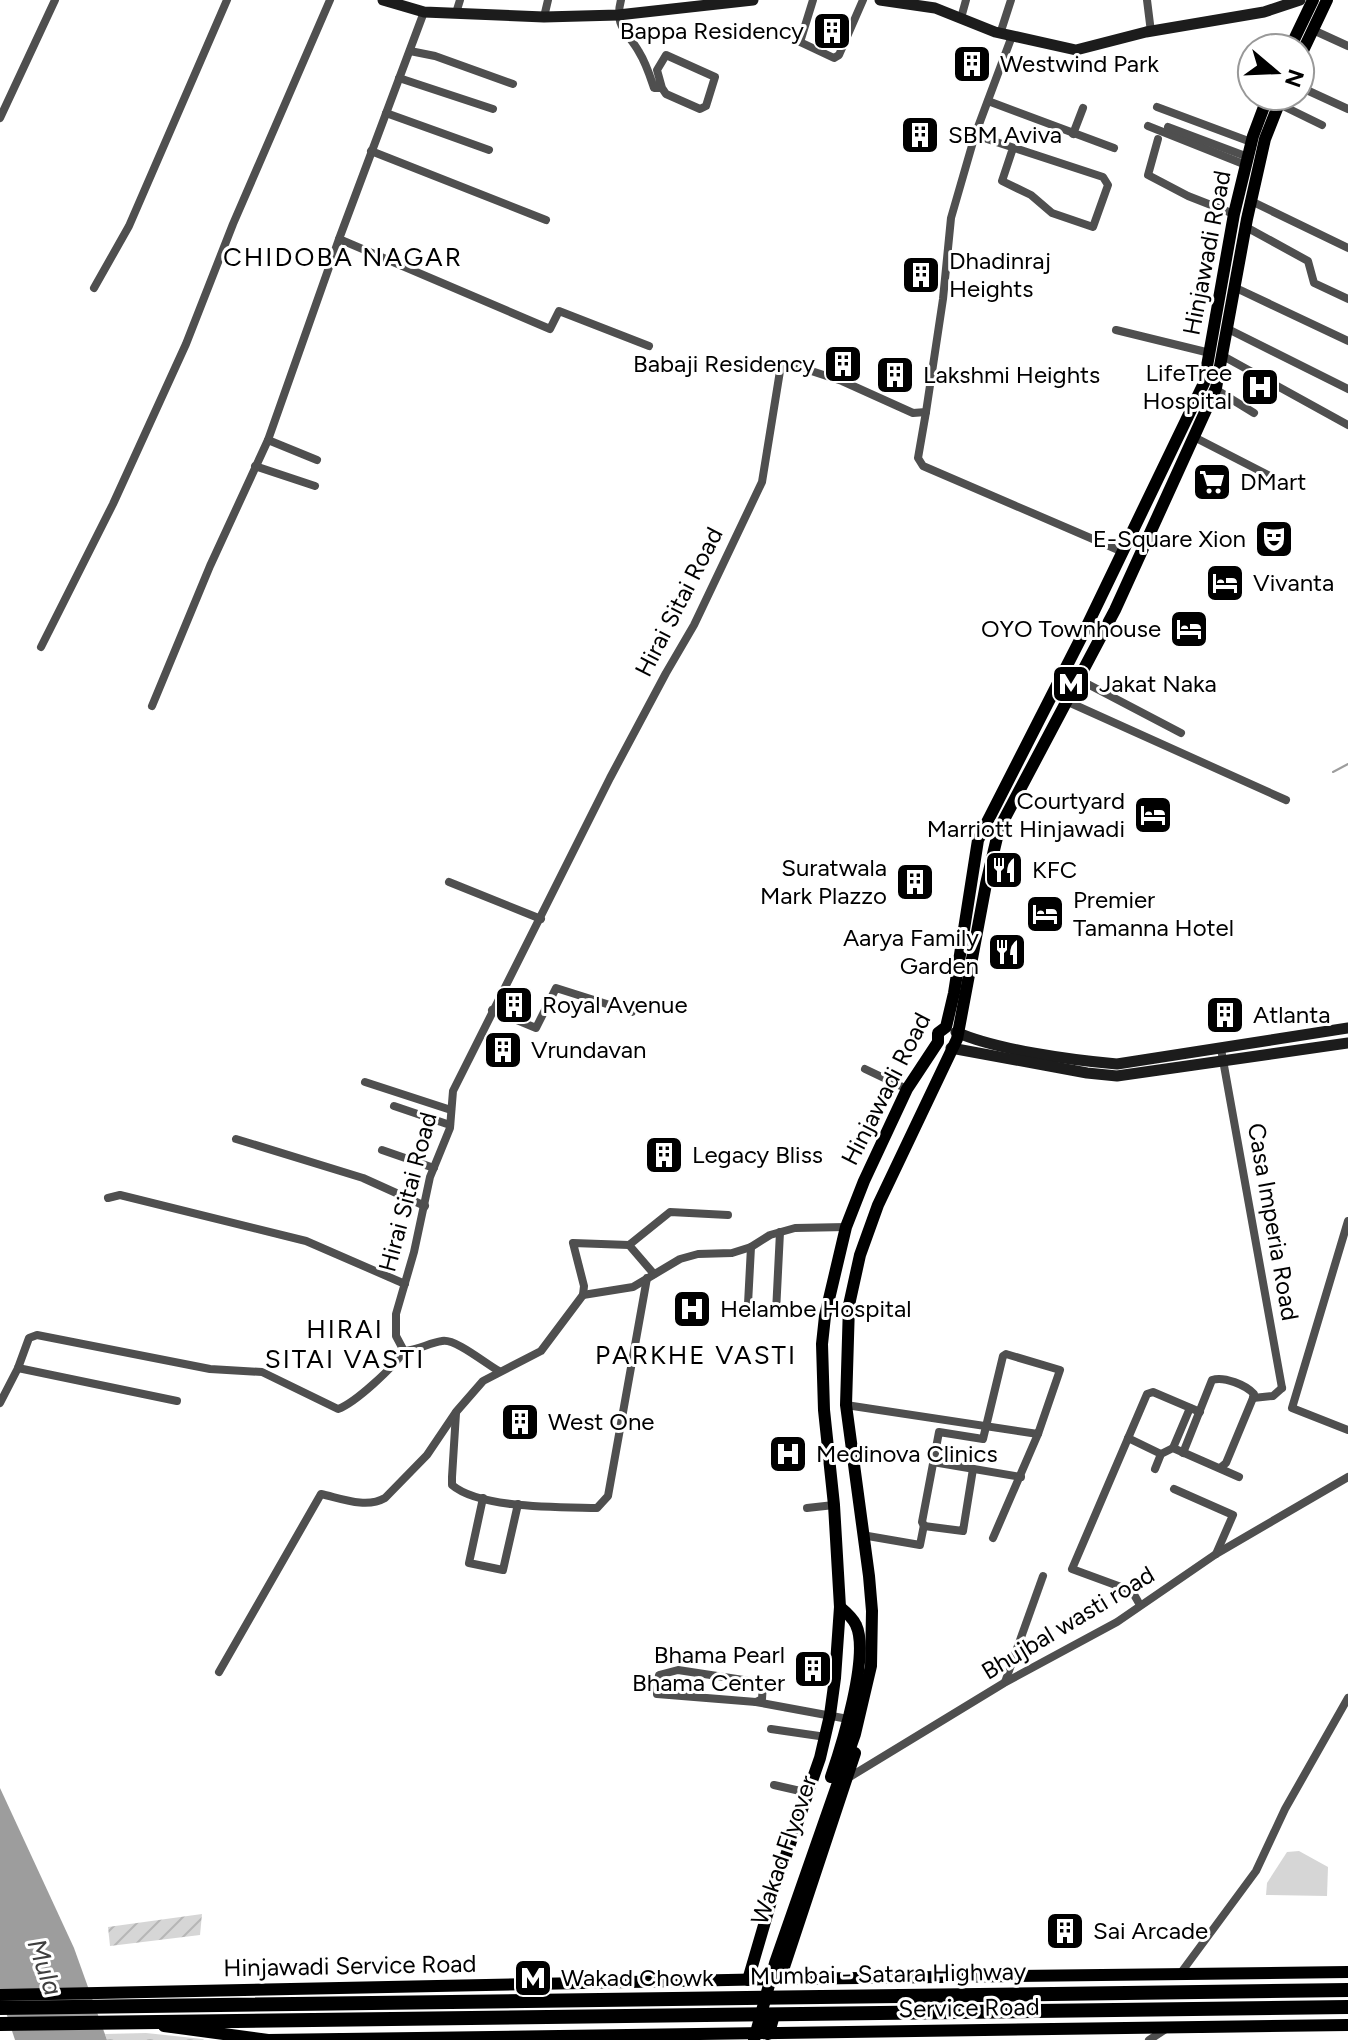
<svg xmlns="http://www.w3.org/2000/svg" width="1348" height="2040" viewBox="0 0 1348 2040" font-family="Figtree,sans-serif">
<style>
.grass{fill:#d6d6d6}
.park{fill:url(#park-crowns)}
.garden{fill:url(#garden-furrows)}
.water{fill:#9d9d9d}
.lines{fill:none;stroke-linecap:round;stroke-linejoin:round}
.stream{stroke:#9d9d9d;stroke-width:2}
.street{stroke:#4f4f4f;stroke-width:8}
.secondary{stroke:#1c1c1c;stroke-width:11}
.primary{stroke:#000;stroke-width:12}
.highway{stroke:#000;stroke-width:14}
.labels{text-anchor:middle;stroke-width:6;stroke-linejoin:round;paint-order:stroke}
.poi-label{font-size:24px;fill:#000;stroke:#fff;text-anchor:start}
.street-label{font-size:24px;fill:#000;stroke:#fff}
.neighbourhood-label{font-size:26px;letter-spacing:2px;fill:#000;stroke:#fff}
.water-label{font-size:26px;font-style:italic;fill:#3e3e3e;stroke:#fff}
</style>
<defs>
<pattern id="park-crowns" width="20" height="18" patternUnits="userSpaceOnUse" patternTransform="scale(2)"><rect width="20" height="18" fill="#d6d6d6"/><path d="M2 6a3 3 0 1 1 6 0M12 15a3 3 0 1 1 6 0" fill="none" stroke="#b6b6b6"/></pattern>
<pattern id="garden-furrows" width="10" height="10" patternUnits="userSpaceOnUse" patternTransform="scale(2)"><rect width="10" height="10" fill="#d6d6d6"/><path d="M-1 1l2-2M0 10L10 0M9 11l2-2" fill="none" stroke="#b6b6b6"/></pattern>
</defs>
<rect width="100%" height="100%" fill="#fff"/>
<!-- grass -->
<path class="grass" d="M1299 1851 1328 1867 1327 1896 1266 1895 1267 1883 1287 1852Z"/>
<!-- park -->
<path class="park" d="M146 2033 203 2039 204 2040H107L105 2034Z"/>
<!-- garden -->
<path class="garden" d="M202 1914 200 1935 110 1946 108 1927Z"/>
<!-- water -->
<path class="water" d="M0 1788 74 1948 107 2040H15L0 1994Z"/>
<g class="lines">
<!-- stream -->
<path class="stream" d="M1333 772 1348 764"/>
<!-- street -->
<g class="street">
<path d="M621 0C614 27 627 31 639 52 646 63 650 76 654 88H662L666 94 700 109 706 106 715 77 666 55 657 70 662 88"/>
<path d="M813 0 800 42 834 58 839 55 863 0"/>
<path d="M1147 0 1151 32"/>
<path d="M424 12 339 239 550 329 559 311 649 346"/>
<path d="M456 13 460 0"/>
<path d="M544 17 548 0"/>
<path d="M961 18 966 0"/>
<path d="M1313 30 1348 46"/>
<path d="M1000 34 1011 0"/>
<path d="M410 51 435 56 513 84"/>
<path d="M399 78 493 109"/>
<path d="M1300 87 1348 109"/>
<path d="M988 101 1114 148"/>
<path d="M1279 104 1322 125"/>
<path d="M1157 107 1251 142"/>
<path d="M386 113 489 150"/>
<path d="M0 118 55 0"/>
<path d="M1148 126 1246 165"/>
<path d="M1168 127 1248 157"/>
<path d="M1073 134 1083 108"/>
<path d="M975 135 1103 177 1108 185 1093 227 1052 213 1031 195 1002 181 1013 148"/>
<path d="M1158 139 1148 175 1188 196 1234 214"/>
<path d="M371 151 546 220"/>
<path d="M1251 201 1348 248"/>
<path d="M1246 227 1308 261 1314 283 1348 299"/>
<path d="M94 288 129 226 227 0"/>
<path d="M1236 288 1348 341"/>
<path d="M1228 329 1348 389"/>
<path d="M1116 330 1210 353"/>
<path d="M1223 356 1348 425"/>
<path d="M1215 389 1254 413"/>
<path d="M926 412 918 458 923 466 1123 552"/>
<path d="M1194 437 1270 476"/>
<path d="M268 440 317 460"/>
<path d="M255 466 315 486"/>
<path d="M41 647 113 504 186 344 233 224 330 0"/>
<path d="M1078 679 1181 733"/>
<path d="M1066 701 1286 800"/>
<path d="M152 706 210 566 268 440 339 239"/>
<path d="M449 882 541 919"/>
<path d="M492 1010 536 1028 556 988 632 1012"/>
<path d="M1221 1049 1282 1388"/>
<path d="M865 1069 907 1089"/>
<path d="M365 1082 451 1110"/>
<path d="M394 1106 450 1125"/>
<path d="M236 1139 363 1178 425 1206"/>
<path d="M382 1150 434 1168"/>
<path d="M108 1198 120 1195 306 1241 405 1284"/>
<path d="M1348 1221 1292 1408 1348 1430"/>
<path d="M629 1245 654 1274"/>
<path d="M583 1295 584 1286 573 1243 629 1245 670 1212 728 1215"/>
<path d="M748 1304 751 1247"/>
<path d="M776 1312 780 1232"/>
<path d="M18 1368 177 1401"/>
<path d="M499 1371C486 1364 455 1338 442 1341 429 1343 418 1350 404 1351L396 1336V1314L414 1252 430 1177 450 1128 453 1091 610 778 666 673 694 625 762 482 780 371 793 365 842 381 913 413 926 412 943 299 951 218 975 135 1012 36"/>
<path d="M1253 1398 1273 1396 1282 1388"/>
<path d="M0 1403 18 1368 29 1338 37 1335 210 1369 262 1372 338 1409C355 1403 394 1367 404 1351"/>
<path d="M846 1405 1038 1434 1060 1370 1006 1354 1003 1356 983 1439 939 1432 922 1522 924 1526 963 1531 973 1469"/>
<path d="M456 1413 452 1477V1485C480 1509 561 1507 597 1508L608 1496 647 1278"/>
<path d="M1128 1438 1161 1454"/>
<path d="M1173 1448 1190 1408"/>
<path d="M1183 1453 1212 1380C1224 1376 1246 1385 1254 1394L1253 1398 1226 1463 1220 1468"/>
<path d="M933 1462 1021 1477"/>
<path d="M1155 1469 1161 1454 1173 1448 1239 1477"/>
<path d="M1174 1489 1233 1515 1216 1554"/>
<path d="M483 1498 469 1563 503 1570 518 1504"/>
<path d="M807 1508 834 1505"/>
<path d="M862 1535 920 1545 924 1525"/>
<path d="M993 1538 1038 1434"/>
<path d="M1140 1605 1132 1591 1072 1569 1147 1394 1153 1392 1200 1412"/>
<path d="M678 1670 763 1683 762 1699 756 1702 657 1694 659 1675Z"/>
<path d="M219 1672 321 1494C340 1498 366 1509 385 1498L427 1455 456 1412 483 1381 541 1351 583 1295 633 1287 680 1259 698 1254 732 1253 751 1247 770 1235 795 1228 846 1227"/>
<path d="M810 1675 835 1678"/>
<path d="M1005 1682 1043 1576"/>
<path d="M756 1702 848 1719"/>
<path d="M771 1729 826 1737"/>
<path d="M848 1778 1004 1683 1117 1622 1216 1554 1348 1477"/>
<path d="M774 1785 809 1793"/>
<path d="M1180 1974 1256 1871 1285 1809 1348 1698"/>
<path d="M1149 2040 1166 2029"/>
</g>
<!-- secondary -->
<g class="secondary">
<path d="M383 0 424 12 544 17 618 15 753 0"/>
<path d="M880 0 935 8 995 32 1076 50 1146 32 1264 12 1300 0"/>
<path d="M956 1032C997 1050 1071 1060 1117 1064L1348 1028"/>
<path d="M951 1048 1087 1073 1117 1076 1348 1043"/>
</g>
<!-- primary -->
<g class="primary">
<path d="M1290 48 1313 0"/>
<path d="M1300 57 1327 0"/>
<path d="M831 1777C842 1745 870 1655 856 1625 853 1618 846 1612 840 1607"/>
<path d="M780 1979 855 1753"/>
<path d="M748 1980 776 1884 820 1758 830 1715 835 1678 840 1607 834 1505 824 1410 822 1344 825 1316 846 1227 864 1181 907 1089 938 1042V1033L946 1027 954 993 978 840 1083 634 1204 383 1234 214 1253 136 1268 96"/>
<path d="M0 1995 780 1979 1348 1972"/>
<path d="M164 2026 268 2040 1348 2025"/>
<path d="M754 2040 775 1963 855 1734 871 1666 872 1611 869 1576 846 1405 849 1305 860 1255 878 1205 957 1039 986 884 999 829 1115 610 1216 388 1247 219 1265 139 1282 96"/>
</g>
<!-- highway -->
<g class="highway">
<path d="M0 2008 1348 1990"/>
<path d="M0 2024 1348 2007"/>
<path d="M768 2033 773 2015"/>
</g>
</g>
<!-- icons -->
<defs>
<g id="building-square" transform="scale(2)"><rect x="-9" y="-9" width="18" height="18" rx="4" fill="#000" stroke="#fff"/><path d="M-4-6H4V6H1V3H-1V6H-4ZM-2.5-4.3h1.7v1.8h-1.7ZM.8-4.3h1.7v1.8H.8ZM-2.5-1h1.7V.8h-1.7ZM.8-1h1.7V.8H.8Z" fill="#fff"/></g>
<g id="hospital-square" transform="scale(2)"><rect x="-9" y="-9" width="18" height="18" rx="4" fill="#000" stroke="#fff"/><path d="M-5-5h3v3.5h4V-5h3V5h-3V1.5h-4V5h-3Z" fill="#fff"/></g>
<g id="supermarket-square" transform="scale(2)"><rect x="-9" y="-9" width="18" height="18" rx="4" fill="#000" stroke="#fff"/><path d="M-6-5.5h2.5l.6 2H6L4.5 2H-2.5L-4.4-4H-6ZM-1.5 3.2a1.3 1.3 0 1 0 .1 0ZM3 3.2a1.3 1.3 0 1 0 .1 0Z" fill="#fff"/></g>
<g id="theatre-square" transform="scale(2)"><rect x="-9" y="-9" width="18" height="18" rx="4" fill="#000" stroke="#fff"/><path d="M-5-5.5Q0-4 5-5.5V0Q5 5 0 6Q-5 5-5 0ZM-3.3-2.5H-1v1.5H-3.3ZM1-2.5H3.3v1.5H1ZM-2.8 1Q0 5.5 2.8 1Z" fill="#fff"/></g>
<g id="hotel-square" transform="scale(2)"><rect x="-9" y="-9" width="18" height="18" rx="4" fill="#000" stroke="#fff"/><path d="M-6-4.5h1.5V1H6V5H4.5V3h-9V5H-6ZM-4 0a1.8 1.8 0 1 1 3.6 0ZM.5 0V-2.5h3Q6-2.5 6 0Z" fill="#fff"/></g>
<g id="metro-square" transform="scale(2)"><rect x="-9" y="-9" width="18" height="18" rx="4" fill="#000" stroke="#fff"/><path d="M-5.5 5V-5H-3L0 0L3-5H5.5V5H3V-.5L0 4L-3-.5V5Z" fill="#fff"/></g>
<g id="restaurant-square" transform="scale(2)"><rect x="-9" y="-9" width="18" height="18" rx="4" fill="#000" stroke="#fff"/><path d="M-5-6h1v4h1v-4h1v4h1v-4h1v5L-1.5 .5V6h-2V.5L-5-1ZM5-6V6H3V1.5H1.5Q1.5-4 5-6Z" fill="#fff"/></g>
</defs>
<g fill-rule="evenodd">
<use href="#building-square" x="832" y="31"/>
<use href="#building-square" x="972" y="64"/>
<use href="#building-square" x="920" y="135"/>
<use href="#building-square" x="921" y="275"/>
<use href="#building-square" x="843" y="364"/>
<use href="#building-square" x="895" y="375"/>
<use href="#hospital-square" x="1260" y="387"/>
<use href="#supermarket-square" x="1212" y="482"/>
<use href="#theatre-square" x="1274" y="539"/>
<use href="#hotel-square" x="1225" y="583"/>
<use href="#hotel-square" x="1189" y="629"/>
<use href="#metro-square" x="1071" y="684"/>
<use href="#hotel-square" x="1153" y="815"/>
<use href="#restaurant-square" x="1004" y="870"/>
<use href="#building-square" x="915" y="882"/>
<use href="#hotel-square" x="1045" y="914"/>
<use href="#restaurant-square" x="1007" y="952"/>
<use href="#building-square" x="514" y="1005"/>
<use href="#building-square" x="1225" y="1015"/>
<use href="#building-square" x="503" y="1050"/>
<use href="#building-square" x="664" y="1155"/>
<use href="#hospital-square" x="692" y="1309"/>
<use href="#building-square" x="520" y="1422"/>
<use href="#hospital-square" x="788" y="1454"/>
<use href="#building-square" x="813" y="1669"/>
<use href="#building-square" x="1065" y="1931"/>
<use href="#metro-square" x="533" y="1978"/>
</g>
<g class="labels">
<!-- poi labels -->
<g class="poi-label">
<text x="804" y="39" text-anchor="end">Bappa Residency</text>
<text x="1000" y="72">Westwind Park</text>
<text x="948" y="143">SBM Aviva</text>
<text x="949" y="269">Dhadinraj<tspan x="949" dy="28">Heights</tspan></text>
<text x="815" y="372" text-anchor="end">Babaji Residency</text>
<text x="1232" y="381" text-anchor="end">LifeTree<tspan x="1232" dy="28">Hospital</tspan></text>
<text x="923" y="383">Lakshmi Heights</text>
<text x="1240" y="490">DMart</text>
<text x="1246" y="547" text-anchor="end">E-Square Xion</text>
<text x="1253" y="591">Vivanta</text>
<text x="1161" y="637" text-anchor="end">OYO Townhouse</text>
<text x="1099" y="692">Jakat Naka</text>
<text x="1125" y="809" text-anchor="end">Courtyard<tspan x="1125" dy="28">Marriott Hinjawadi</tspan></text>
<text x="887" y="876" text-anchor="end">Suratwala<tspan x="887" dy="28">Mark Plazzo</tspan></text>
<text x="1032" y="878">KFC</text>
<text x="1073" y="908">Premier<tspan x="1073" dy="28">Tamanna Hotel</tspan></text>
<text x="979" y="946" text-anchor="end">Aarya Family<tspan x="979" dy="28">Garden</tspan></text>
<text x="542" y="1013">Royal Avenue</text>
<text x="1253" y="1023">Atlanta</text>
<text x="531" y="1058">Vrundavan</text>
<text x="692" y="1163">Legacy Bliss</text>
<text x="720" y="1317">Helambe Hospital</text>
<text x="548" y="1430">West One</text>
<text x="816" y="1462">Medinova Clinics</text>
<text x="785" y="1663" text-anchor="end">Bhama Pearl<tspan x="785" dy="28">Bhama Center</tspan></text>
<text x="1093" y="1939">Sai Arcade</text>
<text x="561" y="1986">Wakad Chowk</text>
</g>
<!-- street labels -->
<g class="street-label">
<text transform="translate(1207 253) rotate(-79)" y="8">Hinjawadi Road</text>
<text transform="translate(679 602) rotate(-63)" y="8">Hirai Sitai Road</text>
<text transform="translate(886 1089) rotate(-63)" y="8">Hinjawadi Road</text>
<text transform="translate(408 1192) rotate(-75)" y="8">Hirai Sitai Road</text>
<text transform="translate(1273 1222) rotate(80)" y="8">Casa Imperia Road</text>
<text transform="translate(1068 1623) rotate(-31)" y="8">Bhujbal wasti road</text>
<text transform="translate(784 1850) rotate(-71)" y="8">Wakad Flyover</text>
<text transform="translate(350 1966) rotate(-1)" y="8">Hinjawadi Service Road</text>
<text transform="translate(888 1974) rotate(-1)" y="8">Mumbai - Satara Highway</text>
<text transform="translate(969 2008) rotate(-1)" y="8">Service Road</text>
</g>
<!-- neighbourhood labels -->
<g class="neighbourhood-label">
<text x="343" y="266">CHIDOBA NAGAR</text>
<text x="345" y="1338">HIRAI<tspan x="345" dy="30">SITAI VASTI</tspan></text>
<text x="696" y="1364">PARKHE VASTI</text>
</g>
<!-- water labels -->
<g class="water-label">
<text transform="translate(45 1967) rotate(71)" y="9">Mula</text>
</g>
</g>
<!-- north arrow -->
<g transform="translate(1276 72) rotate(109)"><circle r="38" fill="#ffffff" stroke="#999999" stroke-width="2"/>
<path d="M0-6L14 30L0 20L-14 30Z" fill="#000000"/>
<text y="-12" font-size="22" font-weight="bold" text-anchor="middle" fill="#000000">N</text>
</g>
</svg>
